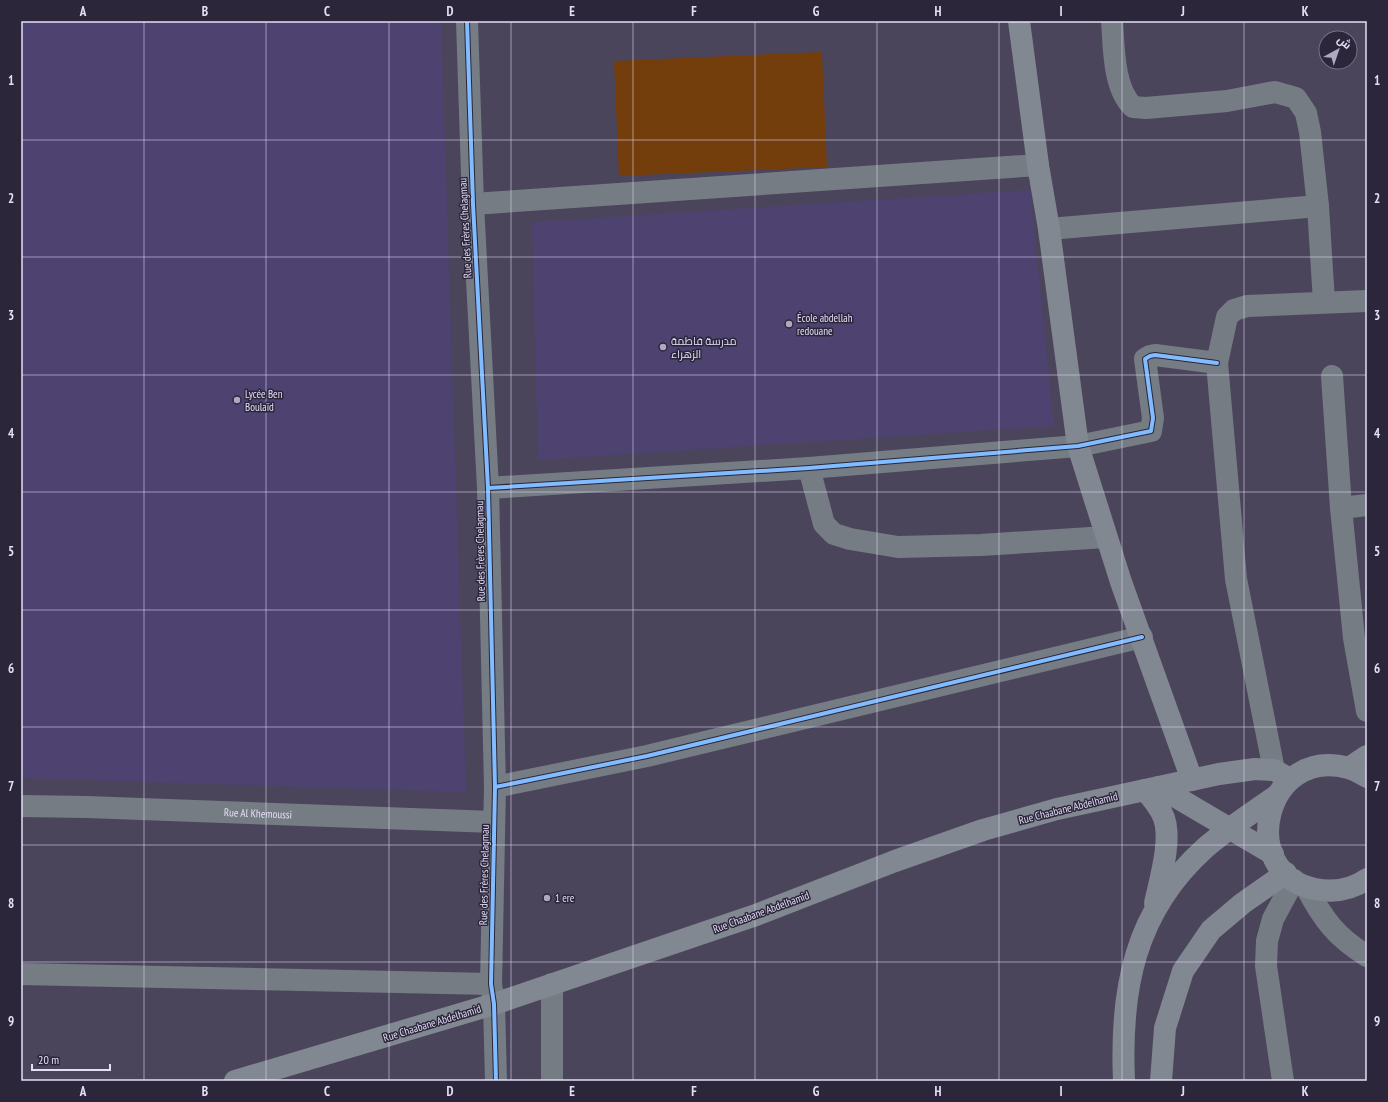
<svg xmlns="http://www.w3.org/2000/svg" width="1388" height="1102" viewBox="0 0 1388 1102" font-family="'PT Sans Narrow',Cairo,sans-serif">
<style>
.built{fill:#4e4270}
.green{fill:#743d0c}
.lines{fill:none;stroke-linecap:round;stroke-linejoin:round}
.minor{stroke:#767c84;stroke-width:22}
.tertiary{stroke:#767c84;stroke-width:22}
.secondary{stroke:#818891;stroke-width:22}
.cycleway-casing{stroke:#2b263a;stroke-width:6}
.cycleway{stroke:#80bcff;stroke-width:4}
.grid{fill:none;stroke:#e4def8;stroke-width:1;stroke-opacity:0.55}
.poi-dot{fill:#aea8c1;stroke:#2b263a;stroke-width:1.5}
.labels{text-anchor:middle;stroke-width:3;stroke-linejoin:round;paint-order:stroke}
.street-label{font-size:11px;fill:#e4def8;stroke:#2b263a}
.poi-label{font-size:11px;fill:#e4def8;stroke:#2b263a;text-anchor:start}
.neatline{fill:none;stroke:#e4def8;stroke-width:1.5}
.grid-label{font-size:13px;text-anchor:middle;font-weight:bold;fill:#e4def8}
</style>
<rect width="100%" height="100%" fill="#4b455b"/>
<!-- built -->
<g class="built">
<path d="M21 21H441L466 792 21 778Z"/>
<path d="M1030 190 1054 426 538 460 532 222Z"/>
</g>
<!-- green -->
<path class="green" d="M822 52 827 167 619 176 614 61Z"/>
<g class="lines">
<!-- minor -->
<g class="minor">
<path d="M1112 21C1114 47 1113 88 1133 107L1146 108 1227 101 1275 92 1296 98 1306 113 1310 132 1318 206 1324 302"/>
<path d="M1049 229 1318 206"/>
<path d="M1332 376 1341 508 1354 638 1367 711"/>
<path d="M1078 446 1151 431 1153 418 1145 359 1150 356 1155 355 1217 363"/>
<path d="M809 468 824 524 834 534 850 539 898 547 981 545 1106 537"/>
<path d="M1341 508 1367 505"/>
<path d="M1274 770 1236 579 1217 363 1227 317 1234 310 1247 306 1367 301"/>
<path d="M495 787 647 756 1142 637"/>
<path d="M1306 887C1323 919 1336 937 1367 956"/>
<path d="M21 974 491 984"/>
<path d="M552 984V1081"/>
<path d="M1283 1081 1266 966 1267 941 1273 919 1294 880"/>
</g>
<!-- tertiary -->
<g class="tertiary">
<path d="M467 21 473 204 488 488 495 787 491 984 494 1004 496 1081"/>
<path d="M473 204 1038 165"/>
<path d="M488 488 809 468 1078 446"/>
<path id="s1" d="M21 806 87 807 494 822"/>
</g>
<!-- secondary -->
<g class="secondary">
<path d="M1019 21 1038 165 1049 229 1078 446 1121 582 1192 780"/>
<path d="M1349 768 1367 756"/>
<path d="M1367 777C1361 774 1355 769 1348 768 1265 745 1235 873 1315 889 1334 893 1351 890 1367 879"/>
<path d="M1159 787 1273 854"/>
<path d="M1145 790C1152 798 1160 807 1164 818 1172 840 1160 880 1155 903"/>
<path d="M235 1081 494 1004 756 915 895 861 983 830 1057 809 1219 774 1255 769 1274 770 1290 779"/>
<path d="M1124 1081C1120 990 1134 912 1205 848 1227 829 1252 813 1276 796"/>
<path d="M1161 1081 1165 1028 1183 971 1211 930 1243 903 1286 873"/>
</g>
<!-- cycleway casing -->
<g class="cycleway-casing">
<g id="cycleway">
<path d="M467 21 473 204 488 488 495 787 491 984 494 1004 496 1081"/>
<path d="M488 488 809 468 1078 446 1151 431 1153 418 1145 359 1150 356 1155 355 1217 363"/>
<path d="M495 787 647 756 1142 637"/>
</g>
</g>
<!-- cycleway -->
<use href="#cycleway" class="cycleway"/>
</g>
<!-- grid -->
<path class="grid" d="M144 21V1081M266 21V1081M389 21V1081M511 21V1081M633 21V1081M755 21V1081M877 21V1081M999 21V1081M1122 21V1081M1244 21V1081M21 140H1367M21 257H1367M21 375H1367M21 492H1367M21 610H1367M21 727H1367M21 845H1367M21 962H1367"/>
<!-- markers -->
<g class="poi-dot">
<circle cx="789" cy="324" r="4"/>
<circle cx="663" cy="347" r="4"/>
<circle cx="237" cy="400" r="4"/>
<circle cx="547" cy="898" r="4"/>
</g>
<g class="labels">
<!-- street labels -->
<g class="street-label">
<text transform="translate(465 228) rotate(-93)" y="4">Rue des Frères Chelagmau</text>
<text transform="translate(480 551) rotate(-91)" y="4">Rue des Frères Chelagmau</text>
<text transform="translate(1068 808) rotate(-14)" y="4">Rue Chaabane Abdelhamid</text>
<text dy="4" stroke="none"><textPath href="#s1" startOffset="237">Rue Al Khemoussi</textPath></text>
<text transform="translate(484 875) rotate(-89)" y="4">Rue des Frères Chelagmau</text>
<text transform="translate(761 912) rotate(-20)" y="4">Rue Chaabane Abdelhamid</text>
<text transform="translate(432 1023) rotate(-17)" y="4">Rue Chaabane Abdelhamid</text>
</g>
<!-- poi labels -->
<g class="poi-label">
<text x="797" y="322">École abdellah<tspan x="797" dy="13">redouane</tspan></text>
<text x="671" y="345">مدرسة فاطمة<tspan x="671" dy="13">الزهراء</tspan></text>
<text x="245" y="398">Lycée Ben<tspan x="245" dy="13">Boulaïd</tspan></text>
<text x="555" y="902">1 ere</text>
</g>
</g>
<!-- border -->
<rect width="1388" height="1102" fill="none" stroke="#2b263a" stroke-width="44"/>
<!-- north arrow -->
<g transform="translate(1338 50) rotate(40)"><circle r="19" fill="#2b263a" stroke="#757086"/>
<path d="M0-3L7 15L0 10L-7 15Z" fill="#aea8c1"/>
<text y="-6" font-size="11" font-weight="bold" text-anchor="middle" fill="#e4def8">ش</text>
</g>
<!-- scale -->
<path d="M32 1064v6h78v-6" fill="none" stroke="#e4def8" stroke-width="2"/>
<text x="38" y="1064" font-size="12" fill="#e4def8" stroke="#2b263a" stroke-width="3" paint-order="stroke">20 m</text>
<rect x="22" y="22" width="1344" height="1058" class="neatline"/>
<g class="grid-label">
<text x="83" y="16">A</text>
<text x="205" y="16">B</text>
<text x="327" y="16">C</text>
<text x="450" y="16">D</text>
<text x="572" y="16">E</text>
<text x="694" y="16">F</text>
<text x="816" y="16">G</text>
<text x="938" y="16">H</text>
<text x="1061" y="16">I</text>
<text x="1183" y="16">J</text>
<text x="1305" y="16">K</text>
<text x="11" y="85">1</text>
<text x="1377" y="85">1</text>
<text x="11" y="203">2</text>
<text x="1377" y="203">2</text>
<text x="11" y="320">3</text>
<text x="1377" y="320">3</text>
<text x="11" y="438">4</text>
<text x="1377" y="438">4</text>
<text x="11" y="556">5</text>
<text x="1377" y="556">5</text>
<text x="11" y="673">6</text>
<text x="1377" y="673">6</text>
<text x="11" y="791">7</text>
<text x="1377" y="791">7</text>
<text x="11" y="908">8</text>
<text x="1377" y="908">8</text>
<text x="11" y="1026">9</text>
<text x="1377" y="1026">9</text>
<text x="83" y="1096">A</text>
<text x="205" y="1096">B</text>
<text x="327" y="1096">C</text>
<text x="450" y="1096">D</text>
<text x="572" y="1096">E</text>
<text x="694" y="1096">F</text>
<text x="816" y="1096">G</text>
<text x="938" y="1096">H</text>
<text x="1061" y="1096">I</text>
<text x="1183" y="1096">J</text>
<text x="1305" y="1096">K</text>
</g>
</svg>
